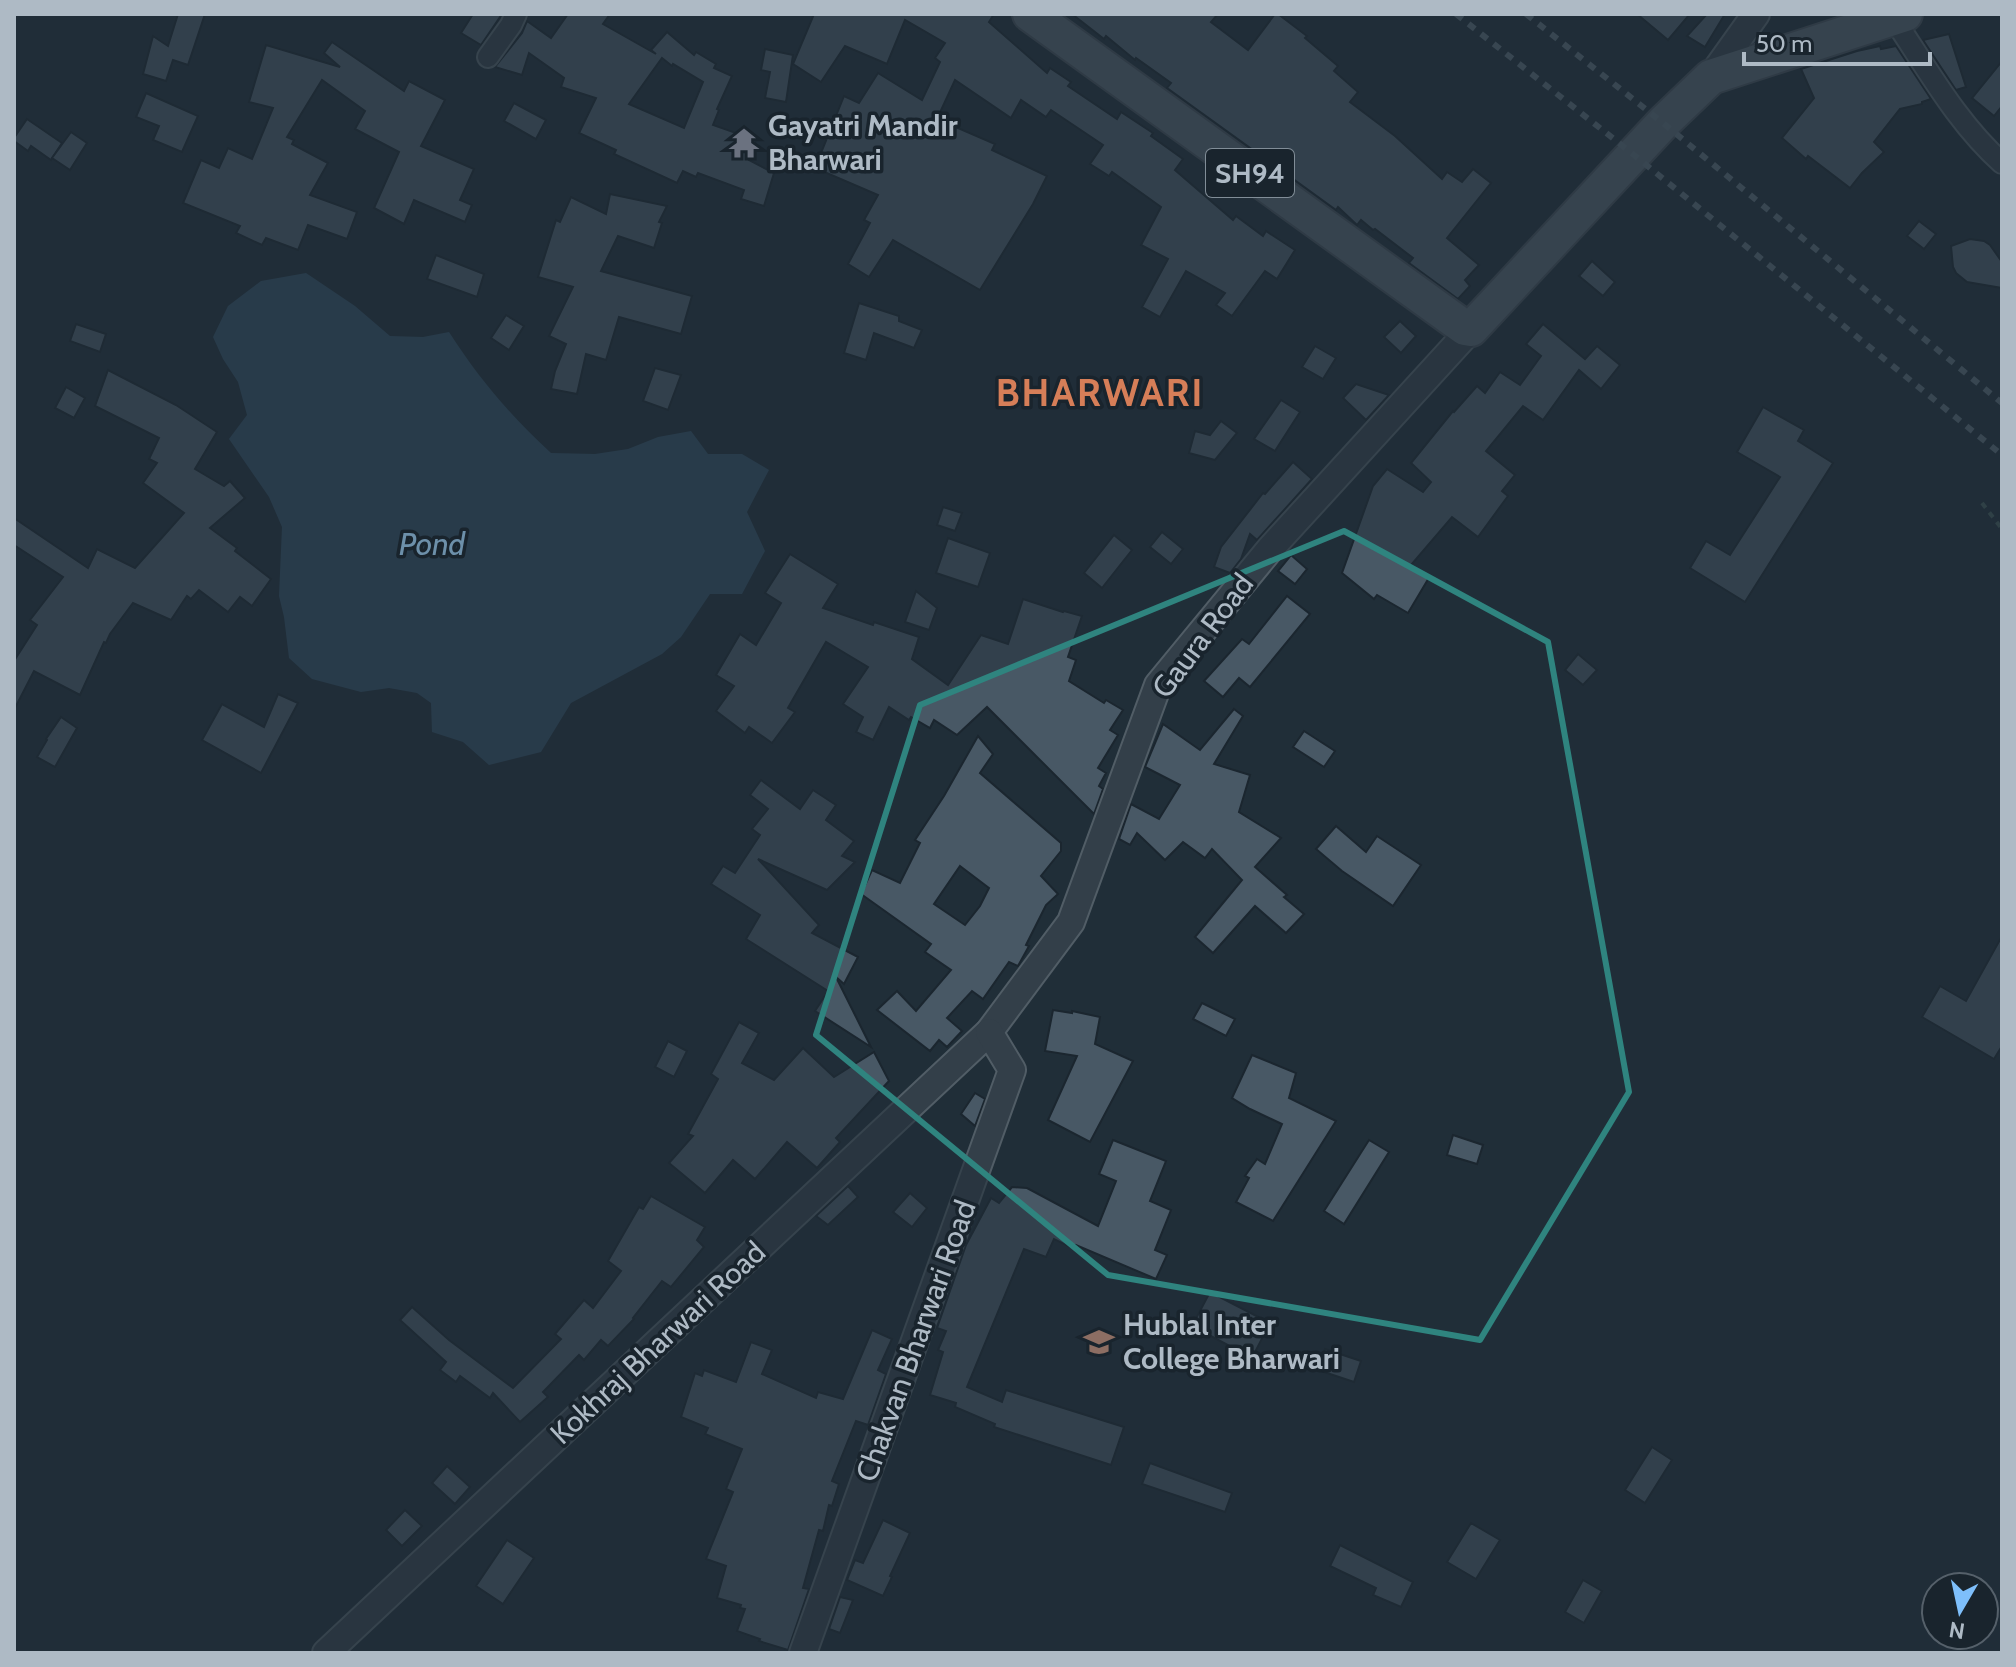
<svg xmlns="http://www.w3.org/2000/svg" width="2016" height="1667" viewBox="0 0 2016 1667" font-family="Cabin,sans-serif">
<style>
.water{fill:#324c61}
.building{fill:#485865;stroke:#1b262f;stroke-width:2;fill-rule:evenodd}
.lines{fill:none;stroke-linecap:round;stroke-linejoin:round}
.minor-casing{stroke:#515d66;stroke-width:24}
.tertiary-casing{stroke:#515d66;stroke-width:30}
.primary-casing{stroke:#404b55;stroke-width:38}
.path{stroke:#415858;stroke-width:4;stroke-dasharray:6 6;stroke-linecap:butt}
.minor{stroke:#333f49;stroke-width:20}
.tertiary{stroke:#333f49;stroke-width:26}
.primary{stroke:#515e69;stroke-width:34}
.rail{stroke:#556470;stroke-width:6;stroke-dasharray:8 8;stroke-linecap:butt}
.marked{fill:none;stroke:#2f847f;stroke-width:6;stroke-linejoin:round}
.labels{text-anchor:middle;stroke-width:7;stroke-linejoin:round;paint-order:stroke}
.shield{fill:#19242d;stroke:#818d97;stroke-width:2}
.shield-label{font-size:28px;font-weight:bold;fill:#aebac5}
.poi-label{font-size:30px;font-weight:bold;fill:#aebac5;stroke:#19242d;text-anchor:start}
.street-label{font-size:30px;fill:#aebac5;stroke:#19242d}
.water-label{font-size:32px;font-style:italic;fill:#6d90aa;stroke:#19242d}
.district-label{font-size:38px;font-weight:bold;letter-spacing:2px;fill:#d67e58;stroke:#19242d}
</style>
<rect width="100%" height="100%" fill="#202e38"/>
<!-- water -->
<path class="water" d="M306 273 355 306 390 336 423 337 449 332C480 380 509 414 551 453L595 454 628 449 658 437 691 431 708 454H742L769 470 747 512 765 551 742 594H710L681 637 662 654 571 703 541 752 489 765 463 742 432 732 431 703 417 693 389 688 361 692 312 679 289 658 284 617 279 596 282 527 269 497 229 439 247 415 238 382 223 359 213 337 228 306 261 281Z"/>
<!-- building -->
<g class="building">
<path d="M178 14H205L188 65 173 60 166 81 143 74 153 36 168 46Z"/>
<path d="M473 14H502L481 45 461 33Z"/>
<path d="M568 14H610L603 24 656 54 651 50 667 32 694 55 696 52 716 64 714 68 732 76 717 109 719 110 713 125 756 140 749 160 774 173 764 206 741 199 744 190 698 173 696 177 683 171 677 183 614 154 616 150 579 133 596 98 561 87 564 78 529 53 522 75 495 67 522 33 527 21 551 38ZM662 58 672 66 673 64 703 82 684 128 629 104Z"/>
<path d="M814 14H994L989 22 1047 73 1050 68 1071 82 1068 86 1117 119 1121 112 1153 133 1151 136 1183 159 1175 170 1233 220 1236 216 1263 236 1266 231 1295 250 1277 279 1265 271 1232 316 1216 305 1225 293 1186 271 1160 317 1142 307 1168 259 1141 245 1161 207 1112 172 1109 176 1090 164 1103 145 1051 110 1046 117 1021 100 1011 118 955 80 937 119 995 144 992 150 1047 176 1033 204 980 290 893 240 869 277 848 264 870 223 864 220 878 195 815 168 844 96 859 103 878 73 922 100 940 62 935 58 945 43 905 20 887 64 845 46 821 82 793 64Z"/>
<path d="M1072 14H1218L1211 22 1248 50 1275 14H1278L1307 36 1305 38 1338 66 1334 71 1358 92 1350 102 1395 136 1442 179 1447 172 1462 182 1473 169 1491 183 1447 238 1479 265 1465 280 1470 286 1458 299 1409 263 1413 258 1375 229 1373 230 1361 220 1357 225 1338 207 1336 210 1167 88 1171 83 1136 58 1135 60 1106 36 1104 39Z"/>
<path d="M1637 14H1690L1668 40Z"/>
<path d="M1707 14H1725L1705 47 1687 36Z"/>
<path d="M1949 34 1966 87 1956 90 1923 40Z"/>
<path d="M332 42 404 91 409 81 445 100 421 146 474 169 460 200 472 205 465 222 414 200 404 224 374 208 399 152 355 129 365 111 322 80 287 137 294 140 292 144 328 163 310 195 357 212 347 239 308 225 298 250 266 238 262 245 236 233 240 226 183 203 201 160 219 168 228 148 252 159 273 108 249 102 266 45 340 67 324 53Z"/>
<path d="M1880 46 1881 49 1896 46 1931 99 1922 102V104L1900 109 1874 142 1884 152 1862 173 1850 188 1808 156 1806 159 1782 138 1814 98 1801 69 1857 51Z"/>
<path d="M765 49 793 55 786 102 765 98 770 72 761 70Z"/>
<path d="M2002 61V106L1994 116 1972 98Z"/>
<path d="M146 93 198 116 182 152 153 140 159 126 136 117Z"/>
<path d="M514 103 546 120 536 139 504 121Z"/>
<path d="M27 119 62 143 51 160 31 146 28 151 14 141V138Z"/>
<path d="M71 132 87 143 70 170 52 158Z"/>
<path d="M610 194 667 206 659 222 662 223 654 248 618 236 601 271 692 296 681 334 619 317 606 360 586 354 577 394 551 389 555 371 566 344 549 336 573 287 538 277 556 220 560 222 571 197 606 214Z"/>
<path d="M1919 221 1936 234 1924 249 1907 236Z"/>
<path d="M1970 239 1984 241 1990 245 2002 262V288L1967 282 1956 273 1953 267 1951 246Z"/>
<path d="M436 255 484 274 477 297 427 279Z"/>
<path d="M1592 261 1615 282 1603 296 1579 276Z"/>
<path d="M859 303 899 316V321L922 330 914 348 874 333 866 360 844 353Z"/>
<path d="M506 315 524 326 509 350 491 338Z"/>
<path d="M1400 321 1416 336 1401 353 1384 337Z"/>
<path d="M76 324 106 334 100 352 70 341Z"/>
<path d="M1543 324 1585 359 1597 346 1620 365 1601 389 1579 370 1543 420 1523 406 1486 451 1515 475 1502 491 1508 496 1478 537 1452 517 1411 565 1430 576 1408 613 1377 595 1374 599 1342 573 1373 486 1387 469 1423 492 1431 482 1411 463 1453 411 1454 412 1477 386 1485 393 1500 372 1520 385 1541 356 1526 344Z"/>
<path d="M1315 346 1336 358 1323 379 1302 367Z"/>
<path d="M655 368 681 375 668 410 643 401Z"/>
<path d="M108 370 176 405 217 432 195 469 224 486 230 481 245 498 210 528 237 548 235 551 271 579 252 606 240 597 228 612 199 590 191 599 187 596 171 620 133 603 110 634 106 643 104 642 80 695 34 671 14 710V661L37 625 30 620 63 577 14 545V518L88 568 97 549 135 568 184 513 143 483 157 463 149 459 159 438 95 406Z"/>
<path d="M1356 384 1389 395 1366 420 1343 398Z"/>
<path d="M66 387 85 398 74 418 55 408Z"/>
<path d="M1281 400 1300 412 1275 451 1254 439Z"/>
<path d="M1763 407 1804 430 1798 441 1833 463 1745 602 1690 568 1706 541 1730 555 1780 477 1737 452Z"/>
<path d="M1221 421 1237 433 1215 460 1189 453 1195 431 1210 435Z"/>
<path d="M1293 462 1312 479 1257 540 1250 534 1241 559 1230 573 1214 567 1221 547 1263 493 1265 494Z"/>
<path d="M943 507 962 513 955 531 937 525Z"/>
<path d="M1162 532 1183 549 1171 564 1150 547Z"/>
<path d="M1114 535 1132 550 1102 588 1084 573Z"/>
<path d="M948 538 990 553 978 587 936 573Z"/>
<path d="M790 554 838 584 823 608 873 625 874 622 919 637 912 659 948 685 981 635 1008 644 1023 599 1063 612 1064 611 1082 616 1068 657 1076 660 1069 681 1104 703 1106 700 1123 710 1110 730 1118 735 1098 768 1106 773 1099 786 1103 789 1094 814 987 707 957 735 934 720 930 728 911 717 909 720 889 707 873 740 856 732 863 717 843 704 868 667 826 642 788 708 795 712 772 743 749 727 745 733 716 711 734 686 716 675 740 634 756 645 781 603 765 593Z"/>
<path d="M1291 555 1307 569 1295 584 1278 571Z"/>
<path d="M916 591 937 608 929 630 905 622Z"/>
<path d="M1287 596 1310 614 1250 687 1239 678 1223 697 1204 681 1242 639 1249 644Z"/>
<path d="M1578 654 1597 670 1583 685 1565 670Z"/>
<path d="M278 694 298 703 261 773 202 740 222 704 264 727Z"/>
<path d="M1234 709 1243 716 1214 764 1250 775 1239 812 1281 838 1255 867 1287 895 1284 897 1304 914 1286 933 1255 906 1213 953 1195 937 1242 880 1212 849 1205 858 1183 842 1165 860 1137 833 1130 845 1119 839 1131 804 1159 819 1180 785 1145 767 1163 724 1200 750Z"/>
<path d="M61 717 77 728 55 767 37 757 47 740 46 739Z"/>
<path d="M1304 731 1335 751 1324 767 1293 747Z"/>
<path d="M978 736 993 754 980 773 1061 843V851L1041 876 1058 894 1046 905 1026 945 1029 946 1018 966 1009 962 983 999 972 991 947 1018 962 1031 947 1047 939 1040 930 1051 877 1010 897 991 916 1011 951 970 925 952 931 944 861 894 872 870 900 883 920 843 915 840 944 796ZM960 866 989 888 980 906 965 925 934 904Z"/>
<path d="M761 780 800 809 813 790 836 805 826 820 854 841 842 856 855 862 827 890 758 859 819 925 812 933 858 957 844 984 836 977 871 1047 815 1011 828 991 746 939 760 915 711 884 723 866 735 873 760 835 752 829 768 809 750 795Z"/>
<path d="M1336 826 1366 852 1377 836 1421 865 1393 906 1342 871 1316 849Z"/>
<path d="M2002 936V1046L1994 1059 1922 1017 1940 986 1966 1001Z"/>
<path d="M1202 1003 1235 1019 1226 1036 1193 1019Z"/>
<path d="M1053 1010 1072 1013V1011L1100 1017 1095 1044 1133 1061 1090 1142 1048 1120 1077 1056 1045 1051Z"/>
<path d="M739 1022 759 1033 742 1063 774 1080 803 1048 834 1077 874 1052 889 1081 836 1138 840 1142 817 1168 787 1142 755 1179 733 1160 705 1193 669 1163 693 1136 688 1134 718 1079 711 1074Z"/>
<path d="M668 1041 687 1051 674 1077 655 1067Z"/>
<path d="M1252 1055 1296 1073 1289 1098 1336 1121 1273 1221 1236 1202 1249 1178 1245 1176 1257 1159 1265 1164 1282 1124 1250 1109 1232 1098Z"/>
<path d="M975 1093 985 1099 975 1126 961 1114Z"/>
<path d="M1453 1135 1483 1145 1477 1164 1447 1155Z"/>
<path d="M1113 1140 1166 1161 1150 1201 1171 1210 1155 1250 1167 1255 1156 1279 1076 1245 1074 1249 1054 1239 1046 1257 1024 1249 967 1387 1002 1402 1006 1390 1124 1427 1111 1465 994 1427 995 1424 955 1407 956 1403 930 1395 943 1352 938 1350 946 1331 937 1328 966 1245 991 1198 999 1203 1012 1187 1027 1188 1098 1226 1116 1181 1099 1174Z"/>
<path d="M1369 1140 1389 1152 1344 1224 1324 1211Z"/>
<path d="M848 1186 858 1197 828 1225 816 1216Z"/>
<path d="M910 1193 927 1208 912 1227 893 1212Z"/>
<path d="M651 1196 705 1227 697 1240 704 1247 671 1287 662 1281 633 1318 634 1319 608 1346 601 1340 584 1360 579 1355 543 1392 548 1397 520 1422 493 1393 490 1398 460 1376 456 1382 440 1370 446 1362 400 1320 412 1307 449 1340 513 1388 561 1339 555 1334 584 1300 593 1308 621 1271 608 1261 639 1207 643 1209Z"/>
<path d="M1210 1292 1270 1323 1252 1358 1192 1326Z"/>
<path d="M872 1330 892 1339 878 1370 886 1374 868 1425 856 1421 832 1481 839 1484 832 1506 829 1505 823 1531 819 1530 803 1588 809 1589 788 1650 759 1641 760 1639 737 1631 745 1609 740 1608 741 1605 717 1598 726 1566 706 1559 733 1492 726 1489 742 1449 705 1434 708 1428 681 1417 695 1373 702 1376 704 1370 736 1382 751 1342 772 1350 762 1374 816 1398 818 1392 843 1399Z"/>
<path d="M1325 1349 1361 1361 1354 1382 1318 1370Z"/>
<path d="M1652 1447 1672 1460 1645 1503 1625 1490Z"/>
<path d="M1150 1463 1232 1493 1225 1512 1142 1484Z"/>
<path d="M447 1466 470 1487 455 1504 432 1483Z"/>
<path d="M405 1510 422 1526 402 1546 386 1530Z"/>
<path d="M883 1520 910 1533 890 1576 892 1577 883 1596 847 1580 855 1560 863 1563Z"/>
<path d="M1471 1523 1500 1540 1476 1579 1447 1562Z"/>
<path d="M507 1540 534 1558 503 1604 476 1586Z"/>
<path d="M1340 1545 1413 1582 1401 1607 1373 1595 1376 1588 1330 1566Z"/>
<path d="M1583 1580 1602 1591 1584 1623 1565 1612Z"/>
<path d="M840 1597 853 1600 840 1633 829 1629Z"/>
</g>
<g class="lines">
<!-- minor casing -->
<g class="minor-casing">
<g id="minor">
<path d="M1893 18C1927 68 1957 123 2002 163"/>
<path d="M488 57 511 25 516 14"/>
</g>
</g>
<!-- tertiary casing -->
<g class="tertiary-casing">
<g id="tertiary">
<path d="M1711 77 1756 14"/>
<path d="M326 1653 989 1032 1071 922 1158 685 1270 549 1471 329"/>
<path d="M803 1653 1012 1070 989 1032"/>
</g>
</g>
<!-- primary casing -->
<g class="primary-casing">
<path id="primary" d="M1030 14 1465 328 1471 329 1663 123 1711 77 1905 14"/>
</g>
<!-- path -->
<path class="path" d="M1982 503 2002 529"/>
<!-- minor -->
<use href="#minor" class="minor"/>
<!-- tertiary -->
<use href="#tertiary" class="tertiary"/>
<!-- primary -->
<use href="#primary" class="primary"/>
<!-- rail -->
<g class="rail">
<path d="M1456 14 1634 155 2002 455"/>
<path d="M1526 14 1663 123 2002 403"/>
</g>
</g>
<!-- marked area -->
<path d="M0 0H2016V1667H0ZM1344 531 1548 642 1629 1092 1480 1340 1108 1275 816 1035 920 705Z" fill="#202e38" fill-opacity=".55" fill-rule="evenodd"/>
<path class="marked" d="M1344 531 1548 642 1629 1092 1480 1340 1108 1275 816 1035 920 705Z"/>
<!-- icons -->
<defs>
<g id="temple-bare" transform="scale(2.4)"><path d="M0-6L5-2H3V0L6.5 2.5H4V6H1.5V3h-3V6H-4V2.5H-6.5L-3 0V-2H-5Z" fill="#6b7280" stroke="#19242d" stroke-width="2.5" paint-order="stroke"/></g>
<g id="school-bare" transform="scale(2.4)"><path d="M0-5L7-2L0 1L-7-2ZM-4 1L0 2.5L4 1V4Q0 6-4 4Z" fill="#8d6e63" stroke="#19242d" stroke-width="2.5" paint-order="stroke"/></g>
</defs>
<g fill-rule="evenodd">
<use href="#temple-bare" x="744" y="143"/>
<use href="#school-bare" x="1099" y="1342"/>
</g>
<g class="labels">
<!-- shield labels -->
<rect class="shield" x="1206" y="149" width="88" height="48" rx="6"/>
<g class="shield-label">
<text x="1250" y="183">SH94</text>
</g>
<!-- poi labels -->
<g class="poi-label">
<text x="768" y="136">Gayatri Mandir<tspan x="768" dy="34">Bharwari</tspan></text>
<text x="1123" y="1335">Hublal Inter<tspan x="1123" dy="34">College Bharwari</tspan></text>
</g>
<!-- street labels -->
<g class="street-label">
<text transform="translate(1203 636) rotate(-53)" y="10">Gaura Road</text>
<text transform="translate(916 1341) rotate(-70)" y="10">Chakvan Bharwari Road</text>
<text transform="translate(658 1343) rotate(-43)" y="10">Kokhraj Bharwari Road</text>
</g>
<!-- water labels -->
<g class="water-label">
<text x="432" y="555">Pond</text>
</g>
<!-- district labels -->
<g class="district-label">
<text x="1100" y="406">BHARWARI</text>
</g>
</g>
<!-- border -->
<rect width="2016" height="1667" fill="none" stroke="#aebac5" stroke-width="32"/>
<!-- north arrow -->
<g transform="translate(1960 1611) rotate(189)"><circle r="38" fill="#19242d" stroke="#55606a" stroke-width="2"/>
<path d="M0-6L14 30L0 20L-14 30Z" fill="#7ebffb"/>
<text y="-12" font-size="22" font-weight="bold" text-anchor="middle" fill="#aebac5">N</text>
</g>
<!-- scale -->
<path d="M1744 52v12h186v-12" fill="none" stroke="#aebac5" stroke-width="4"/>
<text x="1756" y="52" font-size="24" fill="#aebac5" stroke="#19242d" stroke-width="6" paint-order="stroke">50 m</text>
</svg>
